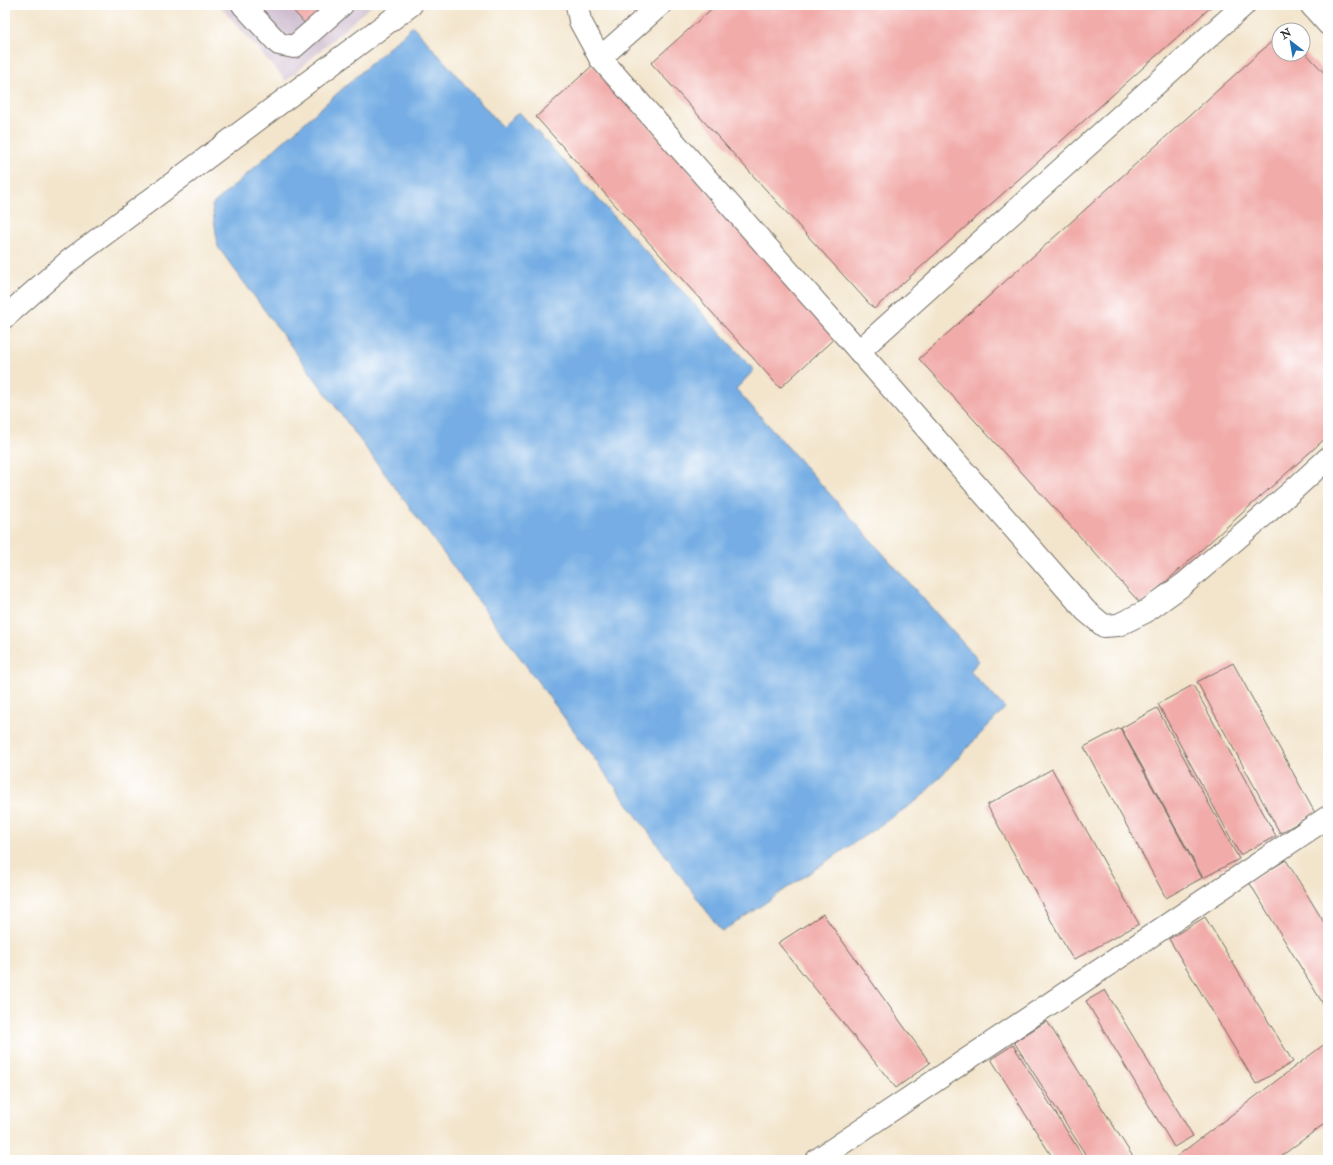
<svg xmlns="http://www.w3.org/2000/svg" width="1333" height="1165" viewBox="0 0 1333 1165" font-family="'IM FELL Double Pica',serif">
<style>
.industrial{fill:#cfbdcf}
.water{fill:#74ade4;stroke:#506c88}
.building{fill:#f1aba9}
.lines{fill:none;stroke-linecap:round;stroke-linejoin:round}
.minor-casing{stroke:#716c63;stroke-width:24}
.minor{stroke:#fff;stroke-width:22}
</style>
<rect width="100%" height="100%" fill="#fff"/>
<filter id="ink" filterUnits="userSpaceOnUse"><feTurbulence type="fractalNoise" baseFrequency=".025" numOctaves="2"/><feDisplacementMap in="SourceGraphic" scale="8" xChannelSelector="R" yChannelSelector="G"/><feConvolveMatrix kernelMatrix="1 2 1 2 8 2 1 2 1" color-interpolation-filters="sRGB"/></filter>
<filter id="wash" filterUnits="userSpaceOnUse"><feTurbulence type="fractalNoise" baseFrequency=".012" numOctaves="4" result="noise"/><feDisplacementMap in="SourceGraphic" scale="16" xChannelSelector="R" yChannelSelector="G"/><feGaussianBlur stdDeviation="0.9" result="paint"/><feColorMatrix in="noise" values="0 0 0 0 0 0 0 0 0 0 0 0 0 0 0 0 0 1.4 0 .05"/><feComposite in="paint" operator="in"/></filter>
<g filter="url(#wash)">
<rect width="100%" height="100%" fill="#f3e5cc"/>
<!-- industrial -->
<path class="industrial" d="M219 5H372L286 81Z"/>
<!-- water -->
<path class="water" d="M413 26 502 127 519 112 754 370 736 389 979 661 970 671 1005 708 919 799 722 932 218 247 212 205Z"/>
<g id="blocks">
<!-- building -->
<g class="building">
<path d="M288 5H332L308 27Z"/>
<path d="M716 5H1213L874 309 651 63Z"/>
<path d="M1279 35V54H1303V50L1328 77V436L1141 604 919 359Z"/>
<path d="M593 65 837 336 780 388 536 117Z"/>
<path d="M1233 663 1315 813 1280 833 1197 682Z"/>
<path d="M1193 685 1276 836 1240 855 1158 704Z"/>
<path d="M1157 708 1239 859 1203 878 1121 728Z"/>
<path d="M1120 728 1202 878 1166 898 1084 747Z"/>
<path d="M1052 769 1139 924 1073 960 987 805Z"/>
<path d="M1286 860 1328 929V1012L1249 882Z"/>
<path d="M823 914 930 1063 896 1088 778 943Z"/>
<path d="M1205 917 1293 1062 1256 1084 1169 939Z"/>
<path d="M1105 990 1193 1136 1174 1147 1086 1001Z"/>
<path d="M1047 1021 1135 1160H1089L1014 1042Z"/>
<path d="M1326 1043 1328 1046V1121L1276 1160H1172Z"/>
<path d="M1013 1045 1085 1160H1054L991 1059Z"/>
</g>
</g>
</g>
<g filter="url(#ink)">
<use href="#blocks" fill-opacity="0" stroke="#716c63" stroke-width="1"/>
<g class="lines">
<!-- minor casing -->
<g class="minor-casing">
<g id="minor">
<path d="M243 5 279 44 294 47 342 5"/>
<path d="M577 5 580 21 600 58 859 351 1086 611 1104 626 1118 625 1145 612 1184 584 1291 492 1328 458"/>
<path d="M1311 5 1328 24"/>
<path d="M600 58 660 5"/>
<path d="M5 317 70 260 411 5"/>
<path d="M859 351 1244 5"/>
<path d="M817 1160 1328 817"/>
</g>
</g>
<!-- minor -->
<use href="#minor" class="minor"/>
</g>
</g>
<!-- margin -->
<rect width="1333" height="1165" fill="none" stroke="#fff" stroke-width="20"/>
<!-- north arrow -->
<g transform="translate(1291 42) rotate(329)"><circle r="19" fill="#ffffff" stroke="#aaaaaa"/>
<path d="M0-3L7 15L0 10L-7 15Z" fill="#1f6fb2"/>
<text y="-6" font-size="11" font-weight="bold" text-anchor="middle" fill="#2b2b2b">N</text>
</g>
</svg>
